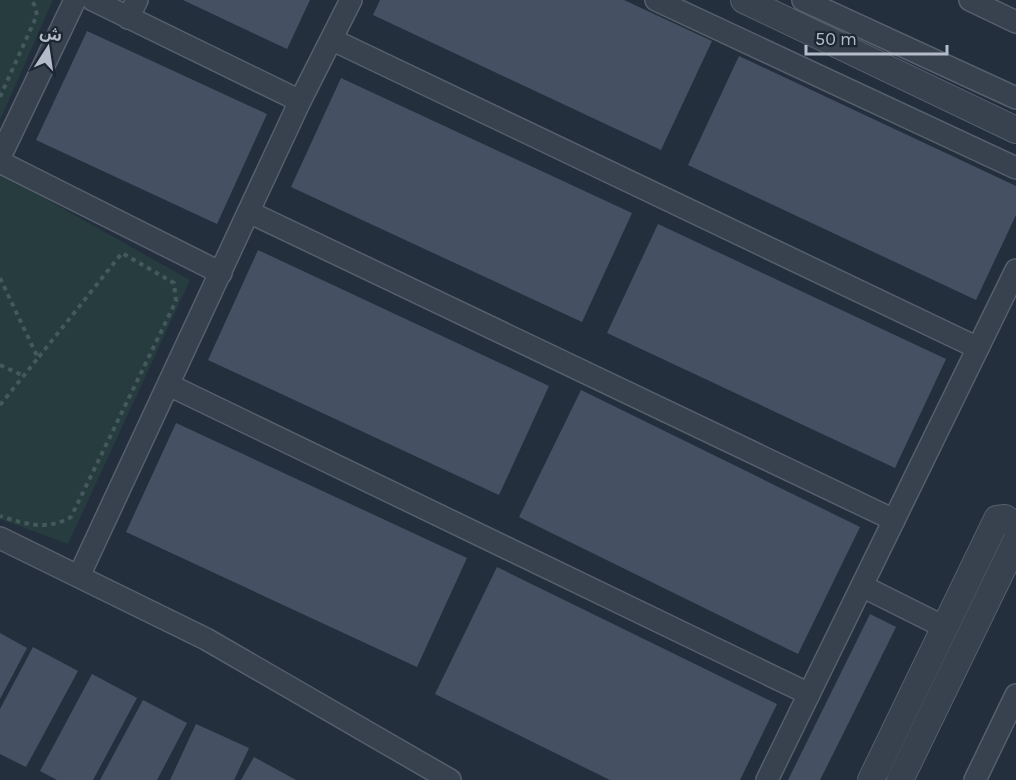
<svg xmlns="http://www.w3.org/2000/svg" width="1016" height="780" viewBox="0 0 1016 780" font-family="Karla,'Noto Sans Arabic',sans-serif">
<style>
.green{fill:#263c3f}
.building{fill:#455162}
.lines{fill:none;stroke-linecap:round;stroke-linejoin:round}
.minor-casing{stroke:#565f6c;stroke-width:24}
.tertiary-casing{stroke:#565f6c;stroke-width:28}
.path{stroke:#44595c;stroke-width:4;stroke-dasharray:4.5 4.5;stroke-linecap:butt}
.minor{stroke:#38414e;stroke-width:21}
.tertiary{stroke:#38414e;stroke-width:26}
</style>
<rect width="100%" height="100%" fill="#242f3e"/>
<!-- green -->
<g class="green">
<path d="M0 0H53L0 120Z"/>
<path d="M0 173 190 280 68 544 0 519Z"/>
</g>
<!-- building -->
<g class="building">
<path d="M183 0H310L287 49Z"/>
<path d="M380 0H624L712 41 661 150 373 15Z"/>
<path d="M87 31 267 114 217 224 36 140Z"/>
<path d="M739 56 1016 186V215L976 300 688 165Z"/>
<path d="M341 78 632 213 582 322 291 187Z"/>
<path d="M658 224 946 359 895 468 607 333Z"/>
<path d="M258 250 549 386 499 495 208 360Z"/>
<path d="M581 390 860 527 798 654 519 517Z"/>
<path d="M176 423 467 558 417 667 126 532Z"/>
<path d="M497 567 777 704 740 780H610L435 694Z"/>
<path d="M870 614 896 627 847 726 820 780H788Z"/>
<path d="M0 633 27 648 0 699Z"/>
<path d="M33 647 78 671 26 767 0 754V709Z"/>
<path d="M92 674 137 698 93 780H57L40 771Z"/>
<path d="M143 700 187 723 157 780H100Z"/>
<path d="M196 724 249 748 234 780H170Z"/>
<path d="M254 757 296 780H241Z"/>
</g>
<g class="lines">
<!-- minor casing -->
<g class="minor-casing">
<g id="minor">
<path d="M93 0 300 101"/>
<path d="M656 0 1016 168"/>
<path d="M803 0 1016 98"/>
<path d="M970 0 1016 22"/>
<path d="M128 18 137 0"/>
<path d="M333 40 978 348"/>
<path d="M0 157 75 0"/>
<path d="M0 162 221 273"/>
<path d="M249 212 894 520"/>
<path d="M169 385 809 694"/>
<path d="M0 538 206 639 450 780"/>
<path d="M79 576 300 101 351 0"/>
<path d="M862 586 944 627"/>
<path d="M767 780 1016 270"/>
<path d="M975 780 1016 695"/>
</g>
</g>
<!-- tertiary casing -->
<g class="tertiary-casing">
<g id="tertiary">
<path d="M744 0 1016 130"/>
<path d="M871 780 997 519 1005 518 1016 526"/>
<path d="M900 780 1016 541"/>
</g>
</g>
<!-- path -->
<g class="path">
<path d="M0 97 37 15 34 4 29 0"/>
<path d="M0 278 38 358 122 253 174 283 176 301 71 517C47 531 25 524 0 516"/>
<path d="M0 365 24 376"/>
<path d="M0 405 38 358"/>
</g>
<!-- minor -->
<use href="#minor" class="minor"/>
<!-- tertiary -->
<use href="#tertiary" class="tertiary"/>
</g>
<!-- north arrow -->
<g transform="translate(48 48) rotate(12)" stroke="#1d2633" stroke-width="4.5" paint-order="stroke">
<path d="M0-4.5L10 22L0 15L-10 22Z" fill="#b4bcc9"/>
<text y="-9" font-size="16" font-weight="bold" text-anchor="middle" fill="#b4bcc9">ش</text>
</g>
<!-- scale -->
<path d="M806 45v9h141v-9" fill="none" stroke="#b4bcc9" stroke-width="3"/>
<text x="815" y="45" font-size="18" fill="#b4bcc9" stroke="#1d2633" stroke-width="4.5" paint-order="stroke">50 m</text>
</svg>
